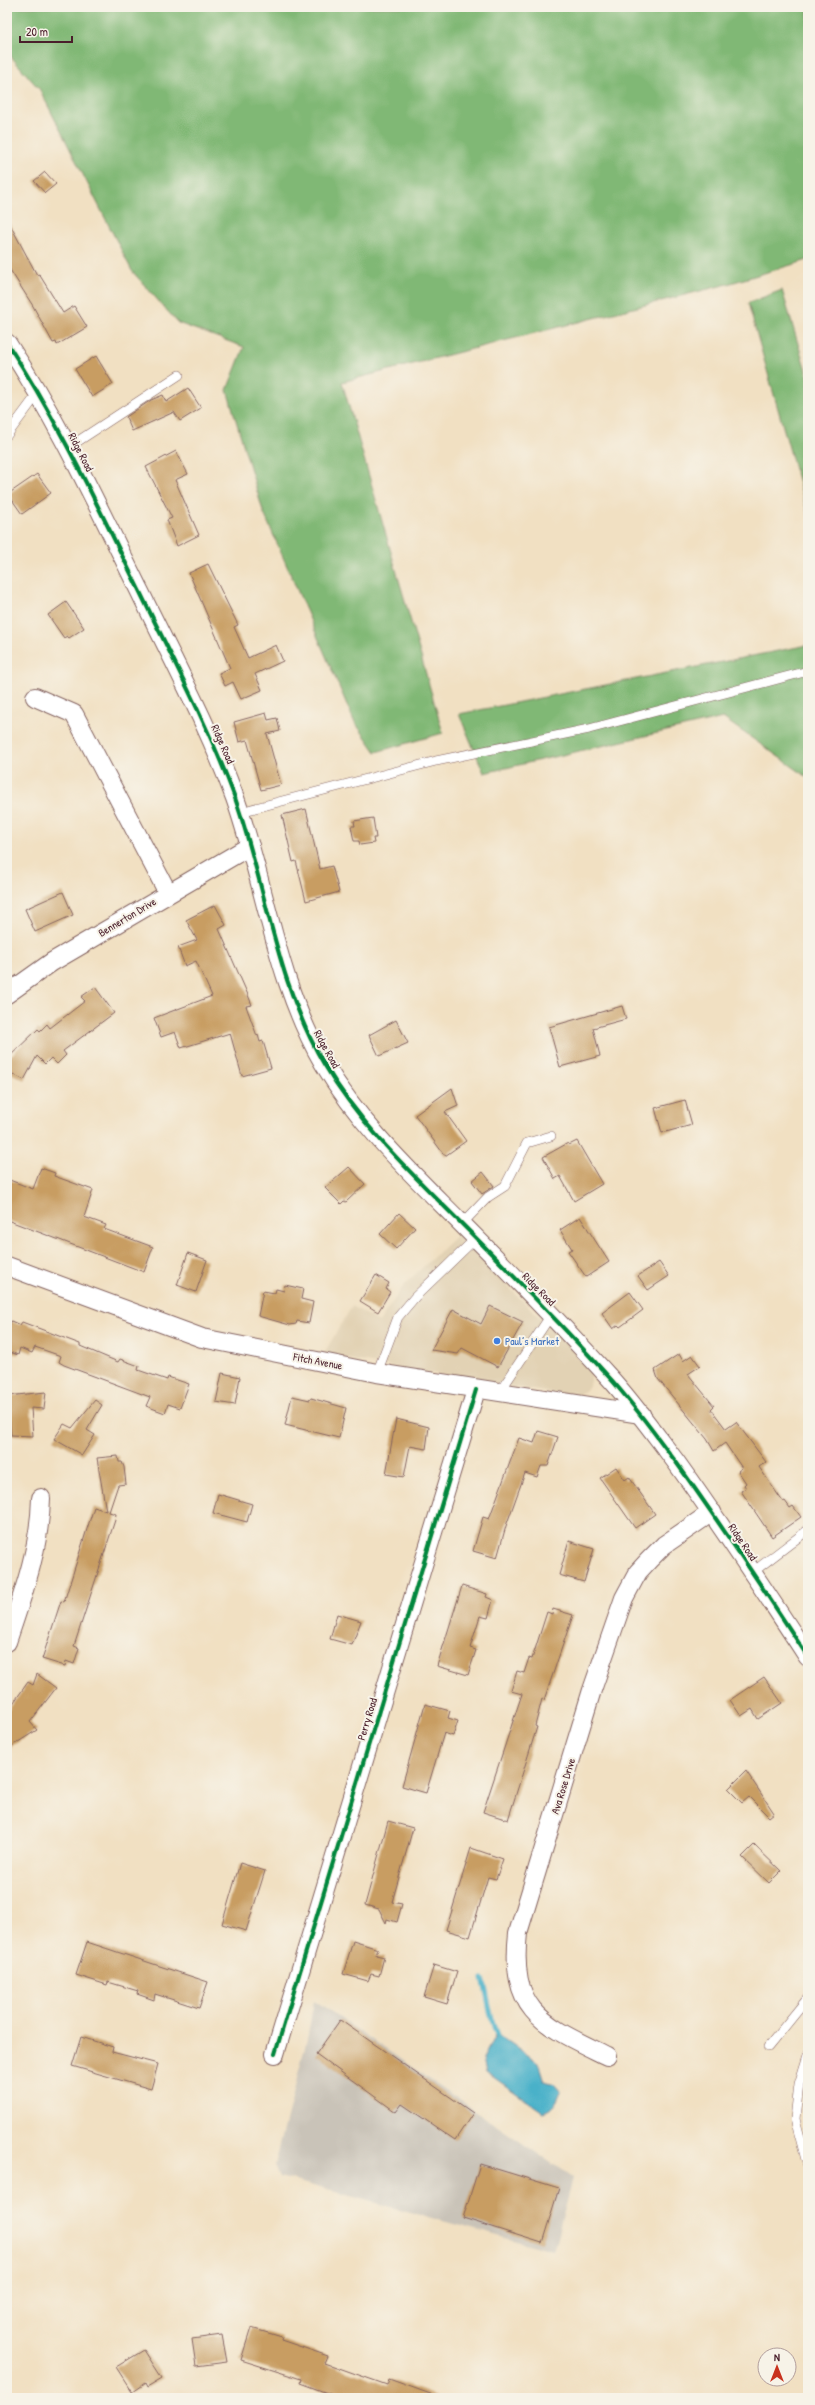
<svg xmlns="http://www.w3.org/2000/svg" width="815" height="2405" viewBox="0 0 815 2405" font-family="'Patrick Hand',sans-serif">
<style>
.built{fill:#e2d2b4}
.industrial{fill:#c9c3b8}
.forest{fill:#80b874;stroke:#656c50}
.water{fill:#4ab1c9;stroke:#4a687a}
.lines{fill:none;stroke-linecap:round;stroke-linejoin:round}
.stream{stroke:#4ab1c9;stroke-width:5}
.building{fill:#c89d62}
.service-casing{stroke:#846360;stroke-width:10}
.minor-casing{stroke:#846360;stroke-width:20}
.service{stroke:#fff;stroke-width:9}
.minor{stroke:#fff;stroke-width:18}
.cycleway-casing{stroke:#f7f3e8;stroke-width:6}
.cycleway{stroke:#00873e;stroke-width:4}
.shop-dot{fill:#3f7fe0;stroke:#f7f3e8;stroke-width:1.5}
.labels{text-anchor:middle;stroke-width:4;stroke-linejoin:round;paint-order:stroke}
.street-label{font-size:11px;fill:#4a1f2b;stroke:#f7f3e8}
.shop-label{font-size:11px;fill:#366cbe;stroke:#f7f3e8;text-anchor:start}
</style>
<rect width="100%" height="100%" fill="#f7f3e8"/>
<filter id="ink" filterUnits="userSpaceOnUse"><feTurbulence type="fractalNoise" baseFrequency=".025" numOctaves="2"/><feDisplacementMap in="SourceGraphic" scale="8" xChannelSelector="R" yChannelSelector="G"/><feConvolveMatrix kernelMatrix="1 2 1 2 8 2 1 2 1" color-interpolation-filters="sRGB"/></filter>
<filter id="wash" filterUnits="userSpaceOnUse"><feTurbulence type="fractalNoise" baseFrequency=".012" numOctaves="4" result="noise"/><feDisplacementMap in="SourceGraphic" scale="16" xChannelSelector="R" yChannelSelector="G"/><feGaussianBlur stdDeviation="0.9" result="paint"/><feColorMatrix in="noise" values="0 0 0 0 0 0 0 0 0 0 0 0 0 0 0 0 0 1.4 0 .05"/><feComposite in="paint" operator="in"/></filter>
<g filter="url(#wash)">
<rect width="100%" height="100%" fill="#f1e0c2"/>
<!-- built -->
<path class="built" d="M458 1234 491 1270 568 1345 591 1373V1382L586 1390 575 1397 323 1355 352 1306 379 1322 404 1285Z"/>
<!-- industrial -->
<path class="industrial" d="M314 2000 573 2178 553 2251 280 2177 275 2165 308 2035Z"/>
<!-- forest -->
<g class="forest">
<path d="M7 7H800V9L808 7V260L724 285 342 382 443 733 376 752 354 721 263 511 227 390 244 347 178 323 132 271 40 90 7 52Z"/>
<path d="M782 290 808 377V515L748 303Z"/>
<path d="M808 645V780L806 776 723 718 484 773 459 714Z"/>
</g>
<!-- water -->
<path class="water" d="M495 2035H499L538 2062 544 2081 554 2084 561 2092C557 2102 554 2110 543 2112L486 2072 483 2059Z"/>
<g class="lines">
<!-- stream -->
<path class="stream" d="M483 1979C489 1998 489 2017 497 2035"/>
</g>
<g id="blocks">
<!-- building -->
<g class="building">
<path d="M45 172 56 184 45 193 34 181Z"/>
<path d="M7 219 37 275 39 274 63 313 74 306 87 327 57 345 56 342 53 343 33 306 7 265Z"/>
<path d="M96 356 113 384 92 397 75 369Z"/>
<path d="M188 388 201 408 180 421 174 412 132 431 126 417 151 400 163 395 166 402Z"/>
<path d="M176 451 188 474 175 480 199 535 177 546 167 520 172 518 146 467Z"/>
<path d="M37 474 51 493 22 514 8 494Z"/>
<path d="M208 564 238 625 234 627 248 658 276 645 283 661 255 674 262 690 241 699 233 682 225 686 219 673 230 668 189 573Z"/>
<path d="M66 602 84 628 69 638 67 636 64 638 48 615Z"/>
<path d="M266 713 268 720 277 718 280 731 267 734 281 785 261 790 247 740 239 742 234 722Z"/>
<path d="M306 809 320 869 332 866 339 892 306 901 296 861 293 862 282 815Z"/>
<path d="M373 818 376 838H373L374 843 360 845 359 841H354L351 826H355L354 821Z"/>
<path d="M63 892 73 915 35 932 25 909Z"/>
<path d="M215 905 226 925 219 929 248 995 252 1005 246 1006 257 1036 258 1035 260 1042 263 1041 271 1068 242 1076 230 1033 181 1048 175 1032 161 1037 154 1018 212 996 196 961 185 966 178 947 197 940 186 920Z"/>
<path d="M95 987 114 1013 63 1051 66 1055 57 1064 51 1058 45 1064 37 1056 24 1080 7 1071V1059L38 1029 40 1031 47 1024 50 1028 85 1001 81 997Z"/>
<path d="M622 1006 626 1019 593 1028 600 1056 560 1067 549 1027Z"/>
<path d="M396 1020 408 1043 379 1056 369 1035Z"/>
<path d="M452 1088 458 1106 445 1112 466 1141 445 1156 415 1115Z"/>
<path d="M685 1100 692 1125 662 1133 655 1108Z"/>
<path d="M577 1141 602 1184 574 1201 560 1176 555 1179 543 1157 568 1143 569 1145Z"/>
<path d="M349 1167 365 1184 346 1202 344 1201 341 1204 325 1188Z"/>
<path d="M41 1168 55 1173 54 1176 93 1190 84 1217 106 1225 104 1229 153 1247 144 1272 7 1220V1179L33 1189Z"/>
<path d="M483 1172 494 1186 482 1194 472 1181Z"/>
<path d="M399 1213 415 1228 396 1249 380 1234Z"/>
<path d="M580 1217 609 1262 586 1277 568 1251 572 1249 560 1230Z"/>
<path d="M188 1253 207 1260 196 1292 177 1285Z"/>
<path d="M659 1262 669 1276 648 1290 638 1276Z"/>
<path d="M376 1275 389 1283 386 1289 390 1292 378 1312 360 1301Z"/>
<path d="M285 1285 303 1289 301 1299 313 1302 309 1323 297 1321 296 1324 290 1325 258 1316 263 1291 275 1293 276 1289 284 1291Z"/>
<path d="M630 1292 643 1310 620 1327 618 1325 613 1329 602 1313Z"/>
<path d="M490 1306 523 1322 498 1367 462 1348 458 1354 431 1350 453 1309 481 1324Z"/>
<path d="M11 1321 20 1325 22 1322 80 1344V1346L118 1362 120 1359 139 1366 138 1370 167 1380 168 1377 189 1384 180 1408 168 1404 165 1413 146 1406 150 1397 64 1365 59 1362 61 1356 35 1347 32 1353 20 1348 18 1355 7 1351V1331Z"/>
<path d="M679 1354 683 1361 692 1355 700 1366 688 1374 714 1406 711 1409 726 1429 736 1422 766 1462 759 1467 783 1502 785 1501 790 1508 793 1506 801 1517 772 1537 741 1491 746 1488 744 1485 746 1483 738 1471 742 1468 725 1443 714 1451 707 1439 658 1379 655 1370Z"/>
<path d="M222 1373 240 1377 235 1405 216 1402Z"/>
<path d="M46 1392 44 1409 31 1408 33 1436 11 1435 7 1396Z"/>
<path d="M292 1396 310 1400 311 1398 346 1408 339 1438 285 1425Z"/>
<path d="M95 1400 102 1405 87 1430 95 1435 82 1455 54 1439 64 1424 72 1428Z"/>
<path d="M396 1419 429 1427 426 1449 410 1446 404 1477 386 1474Z"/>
<path d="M538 1431 558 1437 548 1466H541L537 1477 525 1473 506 1526 497 1558 473 1551 483 1517 489 1519 519 1438 534 1443Z"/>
<path d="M118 1456 119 1462H122L124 1467 126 1484 118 1485 109 1512 116 1514 115 1520 74 1646 79 1648 74 1664 66 1661 65 1666 42 1659 61 1601 64 1602 94 1507 106 1511 97 1458Z"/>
<path d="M616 1467 625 1480 629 1477 655 1514 635 1528 600 1478Z"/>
<path d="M218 1494 252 1504 247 1522 213 1513Z"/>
<path d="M569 1541 594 1549 584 1582 559 1575Z"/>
<path d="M462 1586 487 1594 486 1597 493 1600 488 1618 480 1616 470 1648 476 1650 468 1675 437 1666Z"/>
<path d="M553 1609 573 1615 544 1700 542 1699 535 1726 537 1727 508 1820 483 1812 522 1694 511 1691 517 1671 524 1673 529 1658 532 1659 547 1612 552 1614Z"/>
<path d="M337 1614 361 1621 352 1645 330 1639Z"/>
<path d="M37 1674 56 1688 30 1722 37 1730 7 1749V1712L28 1682 33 1685Z"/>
<path d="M764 1677 782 1703 758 1719 752 1709 741 1716 730 1700Z"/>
<path d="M425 1704 450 1711 448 1718 458 1721 453 1736 444 1733 426 1793 402 1786Z"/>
<path d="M746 1771 774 1813 769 1817 749 1797 742 1803 728 1789Z"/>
<path d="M388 1821 413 1828 392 1902 402 1904 397 1922 387 1919 386 1923 379 1909 365 1905Z"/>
<path d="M754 1845 781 1871 769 1883 742 1857Z"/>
<path d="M471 1848 503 1859 496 1879 488 1877 470 1937 446 1930Z"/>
<path d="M240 1863 265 1871 246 1931 222 1924Z"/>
<path d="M353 1941 378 1949 376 1955 384 1957 379 1976 371 1974 368 1981 343 1974Z"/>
<path d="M87 1942 208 1982 199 2008 155 1994 154 2000 137 1994 138 1991 108 1982 107 1985 76 1975Z"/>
<path d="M434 1965 457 1972 447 2004 424 1997Z"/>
<path d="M340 2020 473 2113 455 2140 402 2104 396 2112 316 2054Z"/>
<path d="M81 2037 113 2047 112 2052 158 2064 151 2089 72 2066Z"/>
<path d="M480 2164 559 2188 542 2243 463 2218Z"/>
<path d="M251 2328 282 2337 281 2340 328 2356 325 2363 387 2385 389 2379 436 2396V2398H341L300 2383 301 2379 241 2360Z"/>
<path d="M222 2335 227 2362 196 2366 192 2339Z"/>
<path d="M144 2350 162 2378 147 2387 145 2383 132 2392 116 2367Z"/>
</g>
</g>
</g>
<g filter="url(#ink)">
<use href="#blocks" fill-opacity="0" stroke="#846360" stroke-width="1"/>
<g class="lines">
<!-- service casing -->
<g class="service-casing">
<g id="service">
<path d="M7 435 39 392"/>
<path d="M69 447 179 375"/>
<path d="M240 812 436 761 589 729 808 671"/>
<path d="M462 1224 488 1197 505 1186 527 1143 551 1136"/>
<path d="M377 1373 398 1317 415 1297 476 1238"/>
<path d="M499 1393 551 1315"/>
<path d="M753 1572 808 1530"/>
<path d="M768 2047 808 1998"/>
<path d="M808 2055 799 2084 795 2119 808 2167"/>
</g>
</g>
<!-- minor casing -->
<g class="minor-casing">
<g id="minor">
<path d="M7 343C59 422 98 507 140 592 173 660 209 727 235 798 266 886 276 982 324 1064 359 1123 408 1170 456 1218 508 1270 559 1322 608 1376 633 1403 654 1433 676 1462 722 1526 765 1591 808 1657"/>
<path d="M35 697 74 714 168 893"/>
<path d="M7 994 52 962 250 846"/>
<path d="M7 1266 202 1338 377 1373 641 1414"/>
<path d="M7 1642C23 1594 40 1548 41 1498"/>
<path d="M275 2054 476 1390"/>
<path d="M607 2056C544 2025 509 2013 518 1933L592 1690 624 1598 638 1572 649 1560 664 1545 712 1512"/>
</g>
</g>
<!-- service -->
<use href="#service" class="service"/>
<!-- minor -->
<use href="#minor" class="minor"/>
<!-- cycleway casing -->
<g class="cycleway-casing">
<g id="cycleway">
<path d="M7 343C59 422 98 507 140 592 173 660 209 727 235 798 266 886 276 982 324 1064 359 1123 408 1170 456 1218 508 1270 559 1322 608 1376 633 1403 654 1433 676 1462 722 1526 765 1591 808 1657"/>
<path d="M275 2054 476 1390"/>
</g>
</g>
<!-- cycleway -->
<use href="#cycleway" class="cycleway"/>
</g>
</g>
<!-- markers -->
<circle class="shop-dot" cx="497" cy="1341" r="4"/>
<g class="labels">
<!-- street labels -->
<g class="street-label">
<text transform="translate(81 452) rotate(63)" y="4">Ridge Road</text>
<text transform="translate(223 744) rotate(66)" y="4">Ridge Road</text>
<text transform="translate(127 917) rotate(-31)" y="4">Bennerton Drive</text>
<text transform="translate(327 1049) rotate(61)" y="4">Ridge Road</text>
<text transform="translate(539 1289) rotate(45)" y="4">Ridge Road</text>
<text transform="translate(318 1361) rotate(11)" y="4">Fitch Avenue</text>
<text transform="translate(743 1542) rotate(56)" y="4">Ridge Road</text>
<text transform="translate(367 1719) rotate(-73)" y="4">Perry Road</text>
<text transform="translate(563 1786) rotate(-73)" y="4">Ava Rose Drive</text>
</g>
<!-- shop labels -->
<g class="shop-label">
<text x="505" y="1345">Paul’s Market</text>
</g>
</g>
<!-- margin -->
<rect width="815" height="2405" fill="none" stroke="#f7f3e8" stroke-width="24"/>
<!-- north arrow -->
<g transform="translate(777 2367)"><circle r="19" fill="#f7f3e8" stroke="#b29e9c"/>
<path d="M0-3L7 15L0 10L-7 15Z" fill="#c8321e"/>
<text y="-6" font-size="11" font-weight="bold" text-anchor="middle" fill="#4a1f2b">N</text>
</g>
<!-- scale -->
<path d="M20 36v6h52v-6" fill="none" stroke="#4a1f2b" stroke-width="2"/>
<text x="26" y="36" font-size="12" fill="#4a1f2b" stroke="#f7f3e8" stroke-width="3" paint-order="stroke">20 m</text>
</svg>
